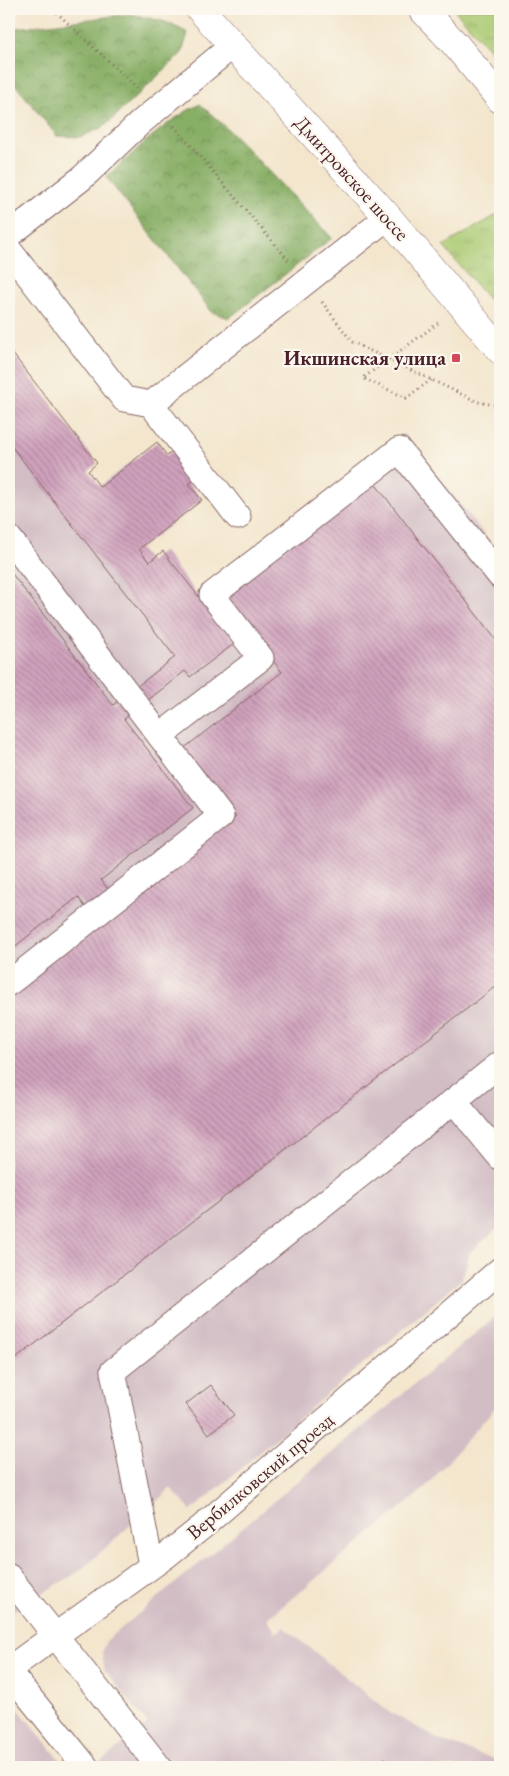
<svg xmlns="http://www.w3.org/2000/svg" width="509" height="1776" viewBox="0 0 509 1776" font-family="'EB Garamond',serif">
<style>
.industrial{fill:#d2bdc5}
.grass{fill:url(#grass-tufts);stroke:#7a7550}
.forest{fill:url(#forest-crowns);stroke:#696748}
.building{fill:url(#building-back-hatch)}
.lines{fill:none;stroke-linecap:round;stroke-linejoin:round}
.minor-casing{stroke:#856564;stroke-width:27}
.major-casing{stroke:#856564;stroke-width:29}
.path{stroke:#856564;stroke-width:3;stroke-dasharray:1 4;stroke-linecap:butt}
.minor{stroke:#fff;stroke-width:25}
.major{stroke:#fff;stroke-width:28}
.poi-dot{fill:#d1495b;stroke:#fbf7ec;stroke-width:2}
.labels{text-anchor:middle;stroke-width:4.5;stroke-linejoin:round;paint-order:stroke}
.street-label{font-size:20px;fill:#4a1f2b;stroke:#fbf7ec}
.poi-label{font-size:20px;font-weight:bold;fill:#4a1f2b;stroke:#fbf7ec;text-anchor:end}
</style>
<defs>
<pattern id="grass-tufts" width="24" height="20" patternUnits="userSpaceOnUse" patternTransform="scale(1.25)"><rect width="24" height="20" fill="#abcb74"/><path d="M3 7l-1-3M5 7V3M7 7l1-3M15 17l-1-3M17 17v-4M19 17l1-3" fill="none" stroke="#95ae65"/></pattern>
<pattern id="forest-crowns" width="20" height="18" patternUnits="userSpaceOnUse" patternTransform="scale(1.25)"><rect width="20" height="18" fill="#88af66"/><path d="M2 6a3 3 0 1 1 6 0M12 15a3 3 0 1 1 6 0" fill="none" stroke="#718e54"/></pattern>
<pattern id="building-back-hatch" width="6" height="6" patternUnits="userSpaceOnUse" patternTransform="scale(1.25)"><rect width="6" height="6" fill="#d0a2bd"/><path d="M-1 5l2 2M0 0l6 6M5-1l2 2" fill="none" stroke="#ab839a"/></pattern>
</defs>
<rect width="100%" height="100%" fill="#fbf7ec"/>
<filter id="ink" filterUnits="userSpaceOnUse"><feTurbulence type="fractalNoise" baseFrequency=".02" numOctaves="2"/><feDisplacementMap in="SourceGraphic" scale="10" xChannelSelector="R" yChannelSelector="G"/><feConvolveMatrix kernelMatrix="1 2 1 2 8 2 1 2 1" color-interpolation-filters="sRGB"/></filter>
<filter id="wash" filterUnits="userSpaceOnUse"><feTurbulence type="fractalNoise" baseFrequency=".0096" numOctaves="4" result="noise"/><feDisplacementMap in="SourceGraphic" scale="20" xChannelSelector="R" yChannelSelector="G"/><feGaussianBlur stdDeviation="1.12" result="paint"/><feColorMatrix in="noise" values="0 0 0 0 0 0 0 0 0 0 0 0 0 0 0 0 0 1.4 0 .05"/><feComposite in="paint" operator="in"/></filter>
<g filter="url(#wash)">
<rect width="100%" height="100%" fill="#f3e6cd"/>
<!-- industrial -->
<g class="industrial">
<path d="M9 349 97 463 88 471 100 486 157 442 167 455 175 449 197 477 189 484 202 500 139 549 149 562 163 551 197 594 404 434 500 554V1226L470 1252 462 1279 191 1511 171 1488 80 1571 19 1607 9 1615Z"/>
<path d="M500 1313V1402L423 1490 267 1619 276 1633 284 1627 385 1709 443 1742 500 1761V1767H94L148 1724 105 1671 102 1653 106 1641Z"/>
<path d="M9 1698 66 1767H9Z"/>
</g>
<!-- grass -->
<g class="grass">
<path d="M454 9H500V62Z"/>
<path d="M500 213V313L443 246Z"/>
</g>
<!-- forest -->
<g class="forest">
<path d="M131 14 166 22 188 33 182 53 104 127 80 137 57 136 9 77V29Z"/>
<path d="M200 104 234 135 332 238 229 318 212 312 106 177C135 152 164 121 200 104Z"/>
</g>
<g id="blocks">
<!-- building -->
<g class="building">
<path d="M9 349 97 463 88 471 100 487 157 442 167 456 175 449 197 477 189 484 202 500 139 549 149 562 163 551 235 643 190 677 185 671 124 719 193 808 101 880 122 906 236 817 183 749 282 672 223 597 373 481 500 645V983L13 1361 9 1355V994L98 924 78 897 9 951V570L113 705 175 657 9 443Z"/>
<path d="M211 1385 234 1415 209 1434 186 1404Z"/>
<path d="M385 1758 393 1767H373Z"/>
</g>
</g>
</g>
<g filter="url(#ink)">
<use href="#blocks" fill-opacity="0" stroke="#856564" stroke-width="1"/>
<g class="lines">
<!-- minor casing -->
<g class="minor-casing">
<g id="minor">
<path d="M9 235 82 178 140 123 233 45"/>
<path d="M9 250 124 399 151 404 238 517"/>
<path d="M151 404 388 217"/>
<path d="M9 538 221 816 9 983"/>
<path d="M160 736 261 658 212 595 399 450 500 576"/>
<path d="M454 1101 500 1157"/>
<path d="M151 1565 113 1371 500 1064"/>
<path d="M9 1577 159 1767"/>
<path d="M9 1669 167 1555 202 1527 500 1270"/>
<path d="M9 1672 86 1767"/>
</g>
</g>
<!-- major casing -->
<g class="major-casing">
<g id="major">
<path d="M200 9 388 217 500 350"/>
<path d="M422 9 455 44 500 99"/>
</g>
</g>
<!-- path -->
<g class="path">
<path d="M53 9 140 91"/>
<path d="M174 126 290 262"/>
<path d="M322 302 352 342 478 402 500 406"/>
<path d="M431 380 406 398 363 378 441 321"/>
</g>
<!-- minor -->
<use href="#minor" class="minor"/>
<!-- major -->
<use href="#major" class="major"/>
</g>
</g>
<!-- markers -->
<rect class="poi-dot" x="451" y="353" width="10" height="10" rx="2.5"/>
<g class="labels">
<!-- street labels -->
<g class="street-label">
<text transform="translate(352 178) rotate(48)" y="7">Дмитровское шоссе</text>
<text transform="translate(260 1476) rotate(-40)" y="7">Вербилковский проезд</text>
</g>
<!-- poi labels -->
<g class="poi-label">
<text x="446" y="365">Икшинская улица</text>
</g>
</g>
<!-- margin -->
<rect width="509" height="1776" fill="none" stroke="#fbf7ec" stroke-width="30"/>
</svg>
